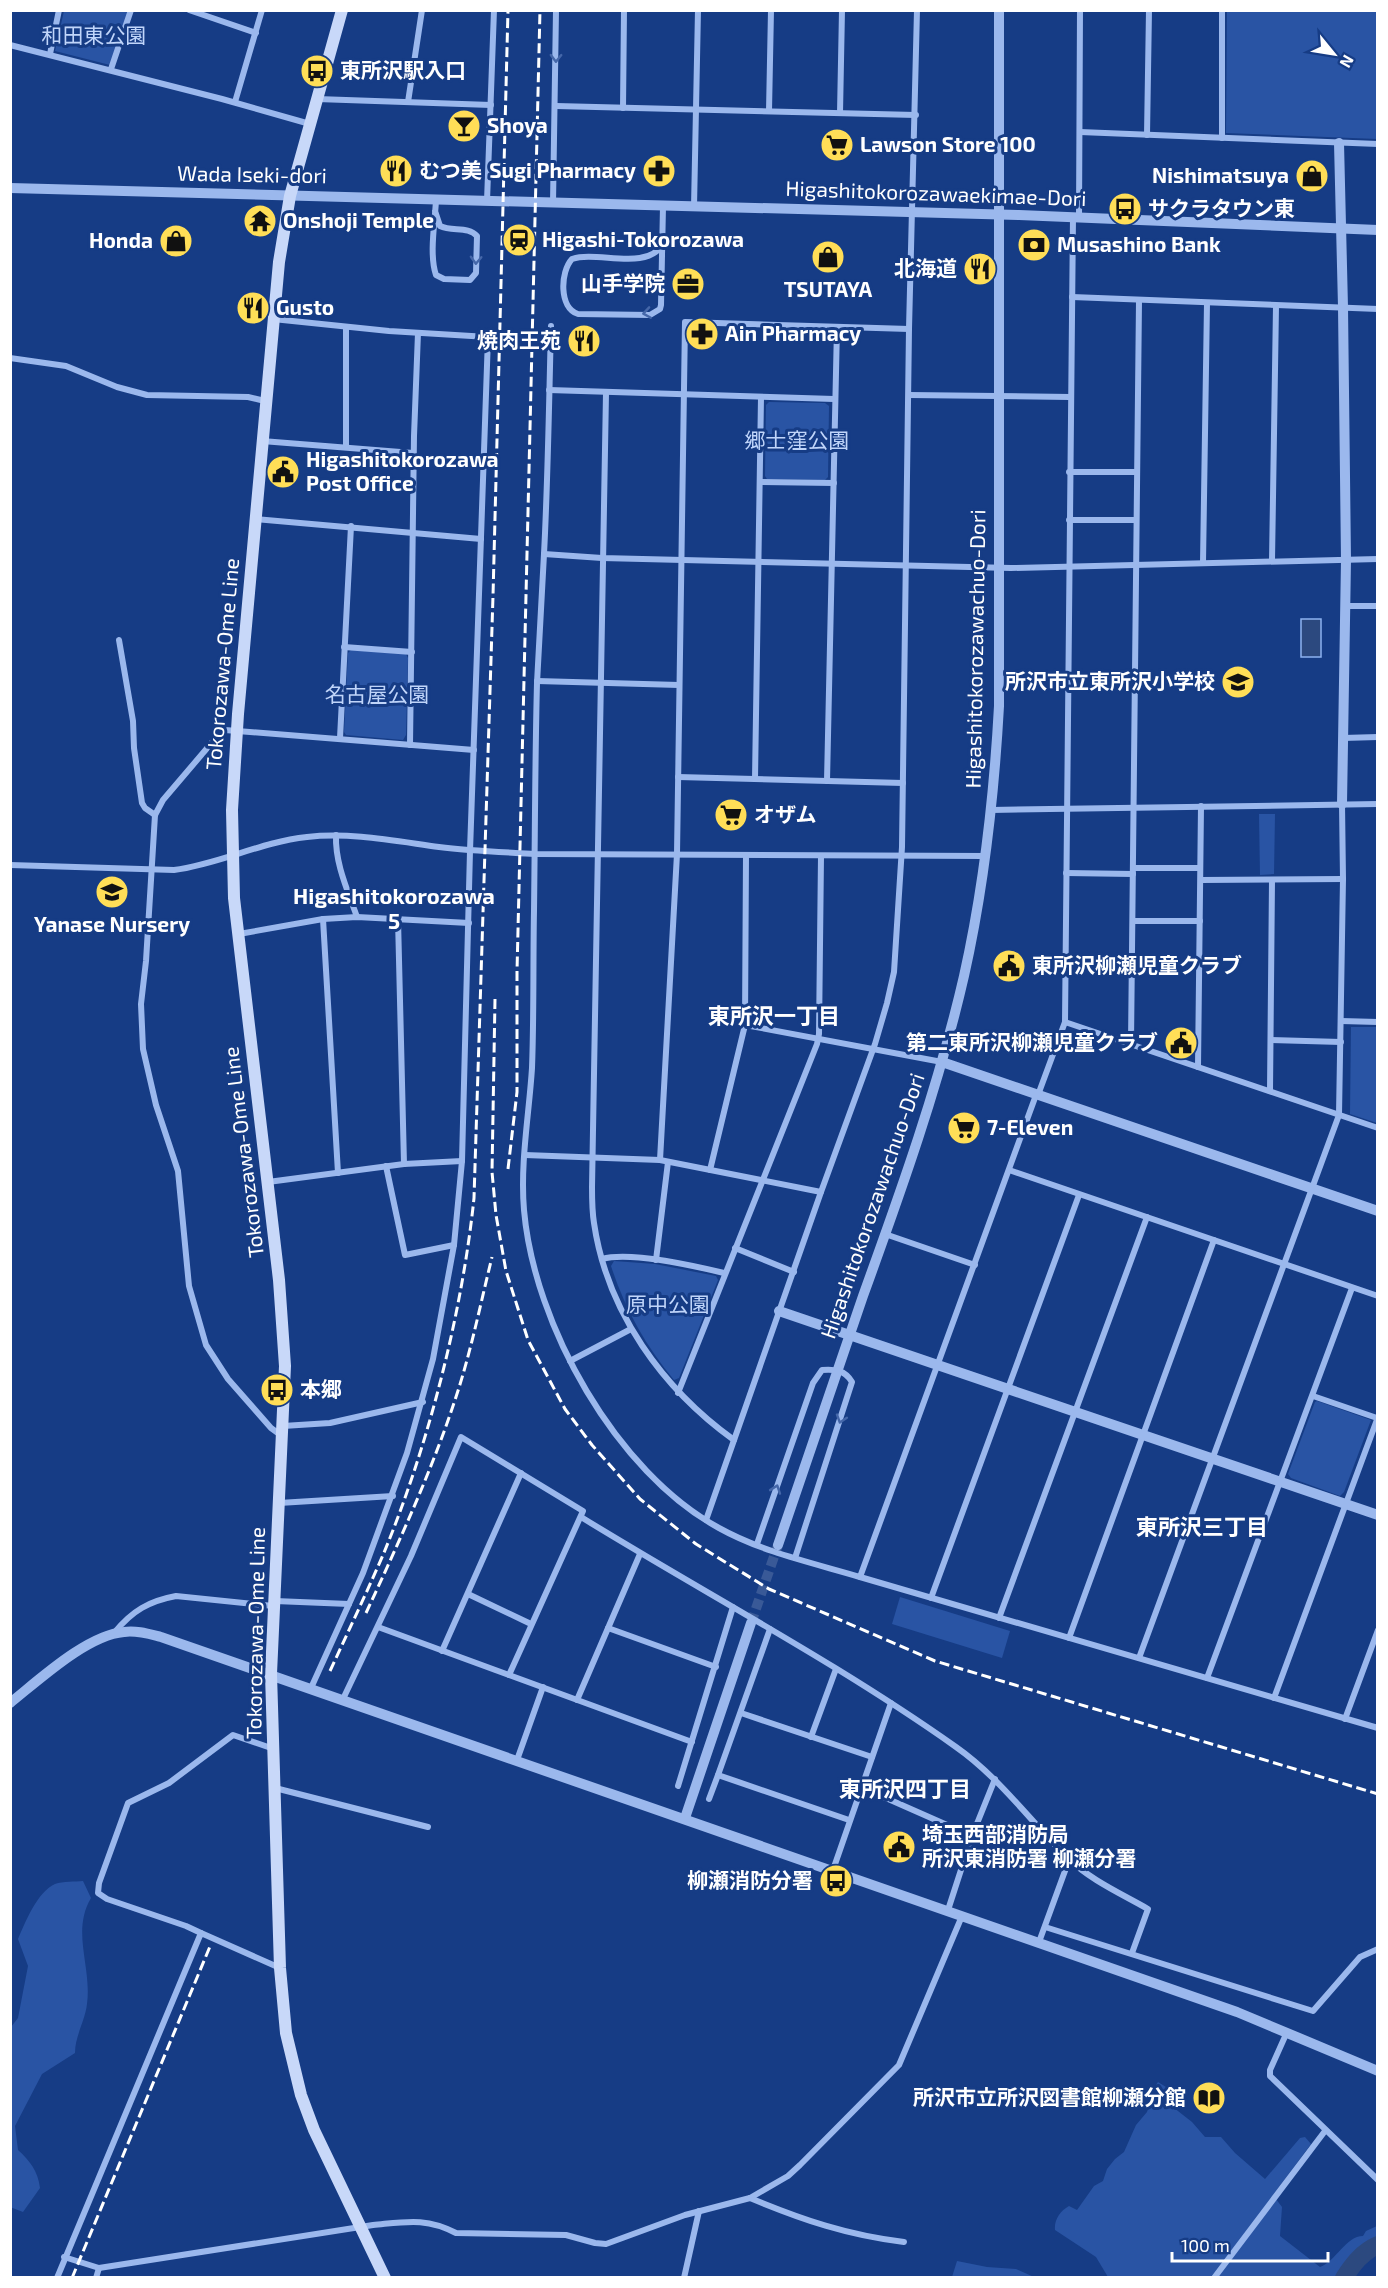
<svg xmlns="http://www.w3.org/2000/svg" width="1388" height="2288" viewBox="0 0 1388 2288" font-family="'Exo 2','Noto Sans JP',sans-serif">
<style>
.green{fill:#2954a4}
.water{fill:#2c497f;stroke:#8db2f0;stroke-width:1.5}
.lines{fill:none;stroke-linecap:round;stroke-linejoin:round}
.river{stroke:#2c497f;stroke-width:18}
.tertiary-tunnel{stroke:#395997;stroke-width:10;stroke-dasharray:10 5;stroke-linecap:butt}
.minor{stroke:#9bb8ed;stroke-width:6}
.tertiary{stroke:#9bb8ed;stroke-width:10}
.secondary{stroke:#c8d8f9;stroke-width:12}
.rail{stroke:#fff;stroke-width:3;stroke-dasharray:10 4.5;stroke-linecap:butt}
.oneway{stroke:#4567a9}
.labels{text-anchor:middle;stroke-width:6;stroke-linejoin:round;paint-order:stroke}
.park-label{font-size:21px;fill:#c0d5fa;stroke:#163c85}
.poi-label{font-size:21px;font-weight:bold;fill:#fff;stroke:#163c85;text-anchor:start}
.street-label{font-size:21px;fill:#fff;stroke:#163c85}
.neighbourhood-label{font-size:22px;font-weight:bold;fill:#fff;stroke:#163c85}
</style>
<rect width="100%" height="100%" fill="#163c85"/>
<!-- green -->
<g class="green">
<path d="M64 11H129L110 65 55 51Z"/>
<path d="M1227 11H1377V139L1226 133Z"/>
<path d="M769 402 825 403 829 406 828 477 825 480 767 479 765 476 766 405Z"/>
<path d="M351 650 406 654 408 658 406 735 403 740 346 735 344 732 348 653Z"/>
<path d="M1259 814H1275L1274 874 1260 875Z"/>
<path d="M1351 1027H1377V1123L1350 1114Z"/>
<path d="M614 1261 655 1264 716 1276 718 1280 679 1378 674 1380C645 1345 625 1309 611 1266Z"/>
<path d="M1317 1401 1371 1420 1344 1492 1340 1496 1291 1478 1288 1474 1315 1402Z"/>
<path d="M900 1597 1010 1631 1002 1658 892 1624Z"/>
<path d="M83 1881 91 1898C71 1932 92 1966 87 2004 85 2021 75 2036 75 2053L42 2074 15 2126 18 2150C30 2161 38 2171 40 2188L23 2212 10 2207 11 2027 18 2018 28 1966 18 1939C25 1923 37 1892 55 1884 63 1881 75 1882 83 1881Z"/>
<path d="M1158 2082 1166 2087 1169 2104 1192 2122 1205 2137H1221L1235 2153 1265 2179 1300 2138 1305 2137 1311 2144 1273 2195 1282 2207 1280 2236 1320 2267C1336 2261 1346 2236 1363 2236L1366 2231 1377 2226V2250L1367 2255 1354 2277H1108L1096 2257 1055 2230C1054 2220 1060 2211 1069 2206L1077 2210 1094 2186 1103 2181 1107 2169 1115 2159 1124 2152 1136 2125 1147 2112 1154 2088Z"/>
<path d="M957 2261 987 2267 1016 2269 1034 2277H952Z"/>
</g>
<!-- water -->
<rect class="water" x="1301" y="619" width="20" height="38"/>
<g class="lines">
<!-- river -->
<path class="river" d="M1344 2278C1353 2264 1362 2252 1378 2245"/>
<!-- tertiary-tunnel -->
<path class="tertiary-tunnel" d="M751 1623 778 1545"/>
<!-- minor -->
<g class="minor">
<path d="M189 10 256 33"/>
<path d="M1222 10V138"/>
<path d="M10 45 222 99 310 124"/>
<path d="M50 54 59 10"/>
<path d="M111 69 131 10"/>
<path d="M317 99 491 105"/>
<path d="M235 102 262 10"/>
<path d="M408 102 422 10"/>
<path d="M556 106 916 115"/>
<path d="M623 108 624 10"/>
<path d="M769 111 771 10"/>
<path d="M840 113 842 10"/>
<path d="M1080 132 1378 144"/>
<path d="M1147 135 1149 10"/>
<path d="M487 201 494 10"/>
<path d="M553 203 556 10"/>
<path d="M694 207 698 10"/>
<path d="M435 211 440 226C452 232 468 226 477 236L476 273 470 280 444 279 436 275C429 255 435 222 436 200"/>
<path d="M1079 217 1080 10"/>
<path d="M663 244C646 272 597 250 572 259 560 272 559 308 578 314L650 315 660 309 661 305 663 206"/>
<path d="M1072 297 1378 309"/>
<path d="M273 319 389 331 488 337 470 851 462 1161 454 1245 433 1359 407 1453 363 1573 311 1688"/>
<path d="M551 326C549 402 548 478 544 554 542 597 539 640 537 683 535 759 535 835 534 911 533 963 534 1016 532 1068 529 1115 520 1163 524 1210 534 1325 616 1472 719 1528 762 1552 813 1563 860 1577L1378 1728"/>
<path d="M10 358 66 366 117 387 147 395 248 397 265 401"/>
<path d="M549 390 834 399"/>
<path d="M606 393 592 1187C592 1199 592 1211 594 1223 607 1312 663 1389 734 1440"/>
<path d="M909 395 1070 397"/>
<path d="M262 441 413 453"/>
<path d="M346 447V327"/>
<path d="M1069 472H1137"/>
<path d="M761 482 834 483"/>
<path d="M255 519 481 539"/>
<path d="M1069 520H1136"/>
<path d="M544 554 602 558 1011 568 1378 559"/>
<path d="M1272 561 1276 306"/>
<path d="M1203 563 1207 303"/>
<path d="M1345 606H1378"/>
<path d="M119 640 133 721 134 748 142 803 145 808 155 815"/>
<path d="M344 647 412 652"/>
<path d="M537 681 679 685"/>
<path d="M340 738 351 526"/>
<path d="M1343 738 1378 737"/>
<path d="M410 745 414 436 418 333"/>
<path d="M678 777 903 783"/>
<path d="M755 779 761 397"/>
<path d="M827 781 837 327"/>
<path d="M991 810 1378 804"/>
<path d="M336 835C335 864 348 891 357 917"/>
<path d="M10 865 174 870C220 864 260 842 307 837 350 832 395 841 439 847 471 851 502 852 535 854L985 856"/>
<path d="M1133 868H1200"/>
<path d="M1066 873 1133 874"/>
<path d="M1201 880 1343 879"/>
<path d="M323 919 338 1173"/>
<path d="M398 919 404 1164"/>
<path d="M1133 921H1200"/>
<path d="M239 934 323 919 357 917 469 923"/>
<path d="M1341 1021 1378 1022"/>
<path d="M1065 1022 1378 1128"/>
<path d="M745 1025 942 1062"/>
<path d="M1271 1040 1341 1042"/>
<path d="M1131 1043 1139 301"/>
<path d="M1198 1067 1201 806"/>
<path d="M1270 1091 1272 880"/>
<path d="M1038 1095 1065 1022 1073 217"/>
<path d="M525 1155 660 1160 821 1192"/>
<path d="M660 1160 677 854 685 322 909 329"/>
<path d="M386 1166 405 1255 454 1245"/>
<path d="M710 1170 745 1025 746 855"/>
<path d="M1009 1170 1378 1296"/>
<path d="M268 1182 404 1164 462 1161"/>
<path d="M885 1234 975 1265"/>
<path d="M735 1248 794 1272"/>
<path d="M602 1259C630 1251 695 1266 724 1273"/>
<path d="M656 1260 668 1162"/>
<path d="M570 1361 631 1329"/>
<path d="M678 1393 817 1044 819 1034 821 856"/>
<path d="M1313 1396 1377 1418"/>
<path d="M283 1426 330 1423 423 1402"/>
<path d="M282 1436 271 1428 228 1379 206 1345 189 1286 178 1171 156 1105 143 1049 141 1004 146 961 155 815 163 800 220 733 225 730 474 750"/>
<path d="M279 1503 393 1496"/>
<path d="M581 1517C706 1594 836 1662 956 1747 999 1777 1030 1821 1068 1858 1090 1880 1122 1894 1148 1909L1132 1953"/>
<path d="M706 1520 821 1192 875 1044 887 1003 894 972 902 847 909 329 917 10"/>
<path d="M757 1544 813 1383 822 1370C835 1369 845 1370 852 1382L795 1558"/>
<path d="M860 1577 1036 1095"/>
<path d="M468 1594 531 1624"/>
<path d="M931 1598 1079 1195"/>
<path d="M275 1601 349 1604"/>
<path d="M999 1618 1147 1217"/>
<path d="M378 1627 692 1742"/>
<path d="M608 1628 716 1667"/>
<path d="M770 1629 718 1775 849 1820"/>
<path d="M115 1632C132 1611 149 1601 176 1596L273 1606"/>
<path d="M1069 1638 1214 1240"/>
<path d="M442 1651 521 1473"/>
<path d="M1139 1658 1339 1115 1343 879 1342 804"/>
<path d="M1207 1678 1352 1288"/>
<path d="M1274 1698 1378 1417"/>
<path d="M343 1699 411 1556 461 1437 583 1511 509 1675"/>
<path d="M577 1700 640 1554"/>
<path d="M741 1713 872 1757"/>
<path d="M1345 1719 1378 1630"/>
<path d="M811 1737 836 1669"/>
<path d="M517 1760 543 1687"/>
<path d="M678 1786 733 1607"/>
<path d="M861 1787 972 1836"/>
<path d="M275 1788 428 1827"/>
<path d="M709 1799 718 1775"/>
<path d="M833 1870 891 1703"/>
<path d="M948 1910 972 1836 995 1779"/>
<path d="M1045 1927 1313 2011 1360 1957 1378 1949"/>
<path d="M201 1933 186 1926 107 1899 98 1893 99 1883 128 1803 169 1783 233 1735 274 1749"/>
<path d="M1039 1942 1069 1860"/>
<path d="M1287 2032 1270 2070V2076L1378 2180"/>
<path d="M750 2198C803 2220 847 2235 904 2242"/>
<path d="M64 2257 99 2268 373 2225C405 2222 426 2217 456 2233L566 2235 595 2243 606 2244 685 2215 750 2198 788 2176 800 2165 899 2065 962 1916"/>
<path d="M57 2278 201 1933 280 1968"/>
<path d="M96 2278 99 2268"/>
<path d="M684 2278 699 2211"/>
<path d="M1214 2278 1325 2131"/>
</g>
<!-- tertiary -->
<g class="tertiary">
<path d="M1339 143 1343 307 1346 560 1342 804"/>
<path d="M10 188 1019 215 1378 230"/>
<path d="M942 1062 1378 1211"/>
<path d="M779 1311 1378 1515"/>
<path d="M778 1545C806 1462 834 1379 863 1296 901 1191 939 1085 964 976 984 887 994 797 999 706V10"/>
<path d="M10 1703C39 1680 87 1635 124 1632 136 1630 149 1634 161 1637L1237 2012 1378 2071"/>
<path d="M685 1818 751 1623"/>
</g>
<!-- secondary -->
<path class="secondary" d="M342 10 290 196 279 262 238 714 232 810 234 898 279 1280 285 1366 271 1674 280 1968 286 2033 301 2095 314 2130 385 2278"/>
<!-- rail -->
<g class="rail">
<path d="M495 999 492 1172 496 1215 506 1271 528 1340 565 1409 592 1445 640 1499 696 1544 769 1589 935 1661 1378 1794"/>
<path d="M508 1169 517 1092V972L540 10"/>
<path d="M366 1613C398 1544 430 1475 454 1403 470 1356 480 1306 492 1257"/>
<path d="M330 1671C348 1632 366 1594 383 1555 428 1447 462 1314 474 1198L493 596 508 10"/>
<path d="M72 2278 211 1944"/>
</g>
</g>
<!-- one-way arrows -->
<defs><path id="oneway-chevron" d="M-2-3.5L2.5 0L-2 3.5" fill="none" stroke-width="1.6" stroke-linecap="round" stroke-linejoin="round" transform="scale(1.5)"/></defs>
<g class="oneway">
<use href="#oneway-chevron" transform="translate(556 58) rotate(91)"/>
<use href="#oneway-chevron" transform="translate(476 260) rotate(92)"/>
<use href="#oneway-chevron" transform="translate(647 313) rotate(171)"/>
<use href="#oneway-chevron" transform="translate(841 1419) rotate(108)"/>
<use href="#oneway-chevron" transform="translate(776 1489) rotate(-71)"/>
</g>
<!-- icons -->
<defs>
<g id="bus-disc" transform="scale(1.725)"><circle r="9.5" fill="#ffde57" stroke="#163c85"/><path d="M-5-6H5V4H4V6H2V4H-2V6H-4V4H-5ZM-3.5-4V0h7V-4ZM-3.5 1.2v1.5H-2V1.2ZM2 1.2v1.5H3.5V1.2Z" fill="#111"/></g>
<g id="bar-disc" transform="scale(1.725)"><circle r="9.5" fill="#ffde57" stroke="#163c85"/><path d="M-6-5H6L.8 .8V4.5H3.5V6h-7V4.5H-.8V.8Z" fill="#111"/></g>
<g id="supermarket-disc" transform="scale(1.725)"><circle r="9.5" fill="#ffde57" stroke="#163c85"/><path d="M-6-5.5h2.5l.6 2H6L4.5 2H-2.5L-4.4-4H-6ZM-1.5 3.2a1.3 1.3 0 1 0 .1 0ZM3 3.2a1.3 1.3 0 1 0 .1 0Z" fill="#111"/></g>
<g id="restaurant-disc" transform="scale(1.725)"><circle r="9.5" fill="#ffde57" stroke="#163c85"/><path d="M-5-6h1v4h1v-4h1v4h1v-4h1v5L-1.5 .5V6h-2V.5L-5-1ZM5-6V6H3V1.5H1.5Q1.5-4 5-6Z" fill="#111"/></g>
<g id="pharmacy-disc" transform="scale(1.725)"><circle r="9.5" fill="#ffde57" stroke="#163c85"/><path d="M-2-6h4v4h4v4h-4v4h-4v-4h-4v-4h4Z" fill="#111"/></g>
<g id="shop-disc" transform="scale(1.725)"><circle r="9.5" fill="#ffde57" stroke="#163c85"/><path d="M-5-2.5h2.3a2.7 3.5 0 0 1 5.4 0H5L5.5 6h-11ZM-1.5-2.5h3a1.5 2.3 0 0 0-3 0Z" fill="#111"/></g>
<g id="temple-disc" transform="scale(1.725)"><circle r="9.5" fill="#ffde57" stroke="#163c85"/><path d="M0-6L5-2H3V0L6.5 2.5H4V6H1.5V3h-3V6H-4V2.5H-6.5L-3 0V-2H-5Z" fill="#111"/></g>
<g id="station-disc" transform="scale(1.725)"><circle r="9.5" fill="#ffde57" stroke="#163c85"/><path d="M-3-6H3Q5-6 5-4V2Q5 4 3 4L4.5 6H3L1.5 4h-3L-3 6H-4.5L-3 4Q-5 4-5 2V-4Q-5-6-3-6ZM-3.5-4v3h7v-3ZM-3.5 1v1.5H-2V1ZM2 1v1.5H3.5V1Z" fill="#111"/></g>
<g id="bank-disc" transform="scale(1.725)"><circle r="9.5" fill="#ffde57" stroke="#163c85"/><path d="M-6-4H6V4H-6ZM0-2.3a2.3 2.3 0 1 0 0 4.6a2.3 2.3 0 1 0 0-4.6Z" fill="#111"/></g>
<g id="office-disc" transform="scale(1.725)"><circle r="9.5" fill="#ffde57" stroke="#163c85"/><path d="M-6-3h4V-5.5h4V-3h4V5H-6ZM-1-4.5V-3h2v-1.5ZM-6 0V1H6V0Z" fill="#111"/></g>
<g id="civic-disc" transform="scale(1.725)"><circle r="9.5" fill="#ffde57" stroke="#163c85"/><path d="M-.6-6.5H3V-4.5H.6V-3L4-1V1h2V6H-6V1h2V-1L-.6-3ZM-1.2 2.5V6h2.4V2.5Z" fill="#111"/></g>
<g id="school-disc" transform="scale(1.725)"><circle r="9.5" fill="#ffde57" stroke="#163c85"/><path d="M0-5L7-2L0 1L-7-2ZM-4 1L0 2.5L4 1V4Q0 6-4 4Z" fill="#111"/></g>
<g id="library-disc" transform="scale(1.725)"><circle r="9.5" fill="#ffde57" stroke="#163c85"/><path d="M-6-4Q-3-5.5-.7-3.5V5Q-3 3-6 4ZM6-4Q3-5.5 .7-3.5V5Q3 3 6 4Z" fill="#111"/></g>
</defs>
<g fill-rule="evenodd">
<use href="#bus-disc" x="317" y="71"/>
<use href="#bar-disc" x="464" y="126"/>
<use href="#supermarket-disc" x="837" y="145"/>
<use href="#restaurant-disc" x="396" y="171"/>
<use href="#pharmacy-disc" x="659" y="171"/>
<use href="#shop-disc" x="1312" y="176"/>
<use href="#bus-disc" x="1125" y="209"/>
<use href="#temple-disc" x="260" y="221"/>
<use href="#station-disc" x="519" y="240"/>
<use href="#shop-disc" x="176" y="241"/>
<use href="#bank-disc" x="1034" y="245"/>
<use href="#shop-disc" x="828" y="257"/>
<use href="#restaurant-disc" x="980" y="269"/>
<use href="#office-disc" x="688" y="284"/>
<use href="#restaurant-disc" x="253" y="308"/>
<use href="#pharmacy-disc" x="702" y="334"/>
<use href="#restaurant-disc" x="584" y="341"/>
<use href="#civic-disc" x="283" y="472"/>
<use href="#school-disc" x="1238" y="682"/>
<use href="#supermarket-disc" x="731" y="815"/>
<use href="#school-disc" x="112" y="892"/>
<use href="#civic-disc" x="1009" y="966"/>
<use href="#civic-disc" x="1181" y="1043"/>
<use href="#supermarket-disc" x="964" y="1128"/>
<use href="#bus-disc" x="277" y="1390"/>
<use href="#civic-disc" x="899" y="1847"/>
<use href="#bus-disc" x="836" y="1881"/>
<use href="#library-disc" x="1209" y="2098"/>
</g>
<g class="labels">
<!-- park labels -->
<g class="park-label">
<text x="94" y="43">和田東公園</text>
<text x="797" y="448">郷士窪公園</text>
<text x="377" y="702">名古屋公園</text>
<text x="668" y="1312">原中公園</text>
</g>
<!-- poi labels -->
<g class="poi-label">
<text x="340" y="78">東所沢駅入口</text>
<text x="487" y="133">Shoya</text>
<text x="860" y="152">Lawson Store 100</text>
<text x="419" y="178">むつ美</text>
<text x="636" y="178" text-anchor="end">Sugi Pharmacy</text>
<text x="1289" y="183" text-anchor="end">Nishimatsuya</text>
<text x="1148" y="216">サクラタウン東</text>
<text x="283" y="228">Onshoji Temple</text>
<text x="542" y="247">Higashi-Tokorozawa</text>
<text x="153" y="248" text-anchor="end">Honda</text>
<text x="1057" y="252">Musashino Bank</text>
<text x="957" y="276" text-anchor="end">北海道</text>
<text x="665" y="291" text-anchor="end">山手学院</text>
<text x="828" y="297" text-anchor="middle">TSUTAYA</text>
<text x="276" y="315">Gusto</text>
<text x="725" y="341">Ain Pharmacy</text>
<text x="561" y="348" text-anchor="end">焼肉王苑</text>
<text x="306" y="467">Higashitokorozawa<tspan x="306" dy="24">Post Office</tspan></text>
<text x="1215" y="689" text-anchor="end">所沢市立東所沢小学校</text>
<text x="754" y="822">オザム</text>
<text x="112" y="932" text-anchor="middle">Yanase Nursery</text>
<text x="1032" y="973">東所沢柳瀬児童クラブ</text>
<text x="1158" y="1050" text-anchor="end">第二東所沢柳瀬児童クラブ</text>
<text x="987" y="1135">7-Eleven</text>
<text x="300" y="1397">本郷</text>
<text x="922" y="1842">埼玉西部消防局<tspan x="922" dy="24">所沢東消防署 柳瀬分署</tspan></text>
<text x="813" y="1888" text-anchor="end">柳瀬消防分署</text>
<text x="1186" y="2105" text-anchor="end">所沢市立所沢図書館柳瀬分館</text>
</g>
<!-- street labels -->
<g class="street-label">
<text transform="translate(252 175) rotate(1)" y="7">Wada Iseki-dori</text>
<text transform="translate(936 194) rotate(2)" y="7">Higashitokorozawaekimae-Dori</text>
<text transform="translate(976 649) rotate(-89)" y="7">Higashitokorozawachuo-Dori</text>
<text transform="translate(223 664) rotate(-85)" y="7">Tokorozawa-Ome Line</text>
<text transform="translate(244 1152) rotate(-97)" y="7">Tokorozawa-Ome Line</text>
<text transform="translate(873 1206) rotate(-71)" y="7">Higashitokorozawachuo-Dori</text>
<text transform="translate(256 1633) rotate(-89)" y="7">Tokorozawa-Ome Line</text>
</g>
<!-- neighbourhood labels -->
<g class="neighbourhood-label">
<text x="394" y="904">Higashitokorozawa<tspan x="394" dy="25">5</tspan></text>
<text x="774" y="1024">東所沢一丁目</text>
<text x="1202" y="1535">東所沢三丁目</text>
<text x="905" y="1797">東所沢四丁目</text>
</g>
</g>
<!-- border -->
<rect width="1388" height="2288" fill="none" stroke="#ffffff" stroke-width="24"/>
<!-- north arrow -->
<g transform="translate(1334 54) rotate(120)" stroke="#163c85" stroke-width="4.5" paint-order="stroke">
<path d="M0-4.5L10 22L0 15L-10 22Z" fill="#ffffff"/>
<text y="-9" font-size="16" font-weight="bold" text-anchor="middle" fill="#ffffff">N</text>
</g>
<!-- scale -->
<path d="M1172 2252v9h156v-9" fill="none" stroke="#ffffff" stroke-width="3"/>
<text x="1181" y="2252" font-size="18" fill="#ffffff" stroke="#163c85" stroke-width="4.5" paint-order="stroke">100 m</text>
</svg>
